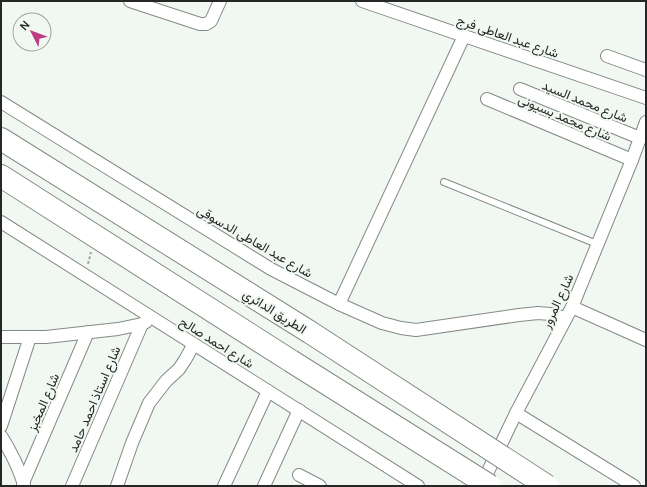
<svg xmlns="http://www.w3.org/2000/svg" width="647" height="487" viewBox="0 0 647 487" font-family="Manrope,Vazirmatn,sans-serif">
<style>
.lines{fill:none;stroke-linecap:round;stroke-linejoin:round}
.lane-casing{stroke:#848a85;stroke-width:8}
.street-casing{stroke:#848a85;stroke-width:14}
.highway-casing{stroke:#848a85;stroke-width:24}
.path{stroke:#a4a9a5;stroke-width:2;stroke-dasharray:3 2;stroke-linecap:butt}
.lane{stroke:#fff;stroke-width:6}
.street{stroke:#fff;stroke-width:12}
.highway{stroke:#fff;stroke-width:22}
.highway-bridge-casing{stroke:#848a85;stroke-width:24;stroke-linecap:butt}
.highway-bridge{stroke:#fff;stroke-width:22}
.labels{text-anchor:middle;stroke-width:4;stroke-linejoin:round;paint-order:stroke}
.street-label{font-size:13px;fill:#252826;stroke:#f1f8f2}
</style>
<rect width="100%" height="100%" fill="#f1f8f2"/>
<g class="lines">
<!-- lane casing -->
<g class="lane-casing">
<path id="lane" d="M444 182 597 244"/>
</g>
<!-- street casing -->
<g class="street-casing">
<g id="street">
<path d="M130 1 200 24H206L211 21 220 1"/>
<path d="M362 1 646 98"/>
<path d="M607 56 646 70"/>
<path d="M520 89 640 138"/>
<path d="M487 99 632 160"/>
<path d="M1 102 271 269 339 304 382 323 401 328 416 330 519 315 538 313 550 314 566 318"/>
<path d="M1 222 418 486"/>
<path d="M339 304 464 36"/>
<path d="M572 307 646 340"/>
<path d="M1 337H46L118 329 142 324 146 322"/>
<path d="M516 413 634 486"/>
<path d="M1 426 30 337"/>
<path d="M1 436C11 452 19 467 24 485"/>
<path d="M299 475 320 486"/>
<path d="M23 483 88 332"/>
<path d="M72 486 142 324"/>
<path d="M117 486 132 443 149 403 166 381 179 369 185 360 194 344"/>
<path d="M224 486 268 391"/>
<path d="M264 486 299 410"/>
<path d="M481 486 516 413 572 307 632 160 646 122"/>
</g>
</g>
<!-- highway casing -->
<g class="highway-casing">
<g id="highway">
<path d="M1 139 308 331"/>
<path d="M1 176 291 361"/>
</g>
</g>
<!-- path -->
<path class="path" d="M88 264 91 252"/>
<!-- lane -->
<use href="#lane" class="lane"/>
<!-- street -->
<use href="#street" class="street"/>
<!-- highway -->
<use href="#highway" class="highway"/>
<!-- highway-bridge casing -->
<g class="highway-bridge-casing">
<g id="highway-bridge">
<path d="M308 331 547 486"/>
<path d="M291 361 490 486"/>
</g>
</g>
<!-- highway-bridge -->
<use href="#highway-bridge" class="highway-bridge"/>
</g>
<g class="labels">
<!-- street labels -->
<g class="street-label">
<text transform="translate(508 36) rotate(19)" y="5">شارع عبد العاطى فرج</text>
<text transform="translate(585 101) rotate(22)" y="5">شارع محمد السيد</text>
<text transform="translate(565 117) rotate(23)" y="5">شارع محمد بسيونى</text>
<text transform="translate(255 241) rotate(30)" y="5">شارع عبد العاطى الدسوقى</text>
<text transform="translate(557 301) rotate(-65)" y="5">شارع المرور</text>
<text transform="translate(275 311) rotate(32)" y="5">الطريق الدائري</text>
<text transform="translate(217 342) rotate(32)" y="5">شارع احمد صالح</text>
<text transform="translate(94 399) rotate(-67)" y="5">شارع استاذ احمد حامد</text>
<text transform="translate(43 402) rotate(-67)" y="5">شارع المخبز</text>
</g>
</g>
<!-- border -->
<rect width="647" height="487" fill="none" stroke="#252826" stroke-width="4"/>
<!-- north arrow -->
<g transform="translate(32 32) rotate(312)"><circle r="19" fill="#f1f8f2" stroke="#9fa5a0"/>
<path d="M0-3L7 15L0 10L-7 15Z" fill="#bd3c86"/>
<text y="-6" font-size="11" font-weight="bold" text-anchor="middle" fill="#252826">N</text>
</g>
</svg>
